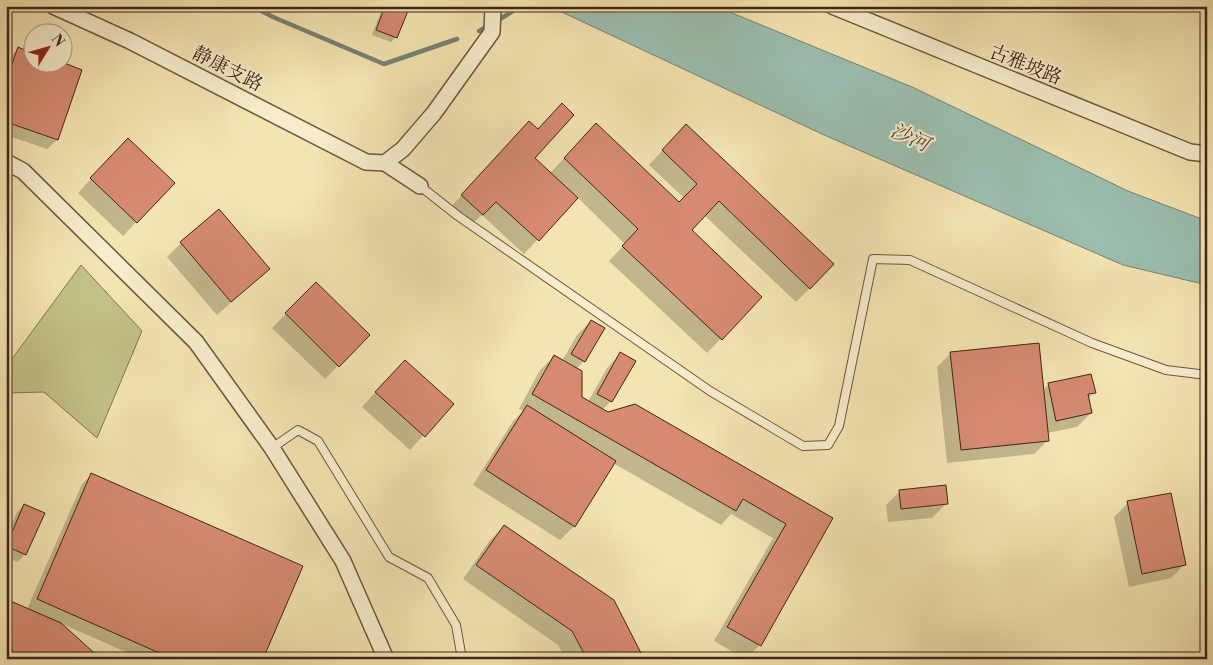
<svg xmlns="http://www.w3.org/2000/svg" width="1213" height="665" viewBox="0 0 1213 665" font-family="'Libre Bodoni','Noto Serif SC',serif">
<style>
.green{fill:#c2c287;stroke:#827450}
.water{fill:#9bbeaf;stroke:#778173}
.shadow{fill:#0003}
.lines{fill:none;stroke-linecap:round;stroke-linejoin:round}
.stream{stroke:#778173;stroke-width:4.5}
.building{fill:#d68a72;stroke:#412519}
.lane-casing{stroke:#6e553f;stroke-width:10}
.street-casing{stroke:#6e553f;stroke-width:18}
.lane{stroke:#f7edcc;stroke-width:8}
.street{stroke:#f7edcc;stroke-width:15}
.labels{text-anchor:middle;stroke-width:4;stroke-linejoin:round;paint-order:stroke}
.street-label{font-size:19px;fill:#412519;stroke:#f7edcc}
.water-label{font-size:20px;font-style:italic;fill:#584b3e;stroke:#f7edcc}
</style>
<rect width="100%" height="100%" fill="#f3e4b1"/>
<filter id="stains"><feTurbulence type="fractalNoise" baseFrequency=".004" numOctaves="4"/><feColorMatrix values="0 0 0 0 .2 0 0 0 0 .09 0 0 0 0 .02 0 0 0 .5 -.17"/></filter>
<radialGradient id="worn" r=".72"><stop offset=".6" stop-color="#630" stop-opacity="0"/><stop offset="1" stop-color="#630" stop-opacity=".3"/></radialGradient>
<!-- green -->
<path class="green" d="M81 265 142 331 97 438 44 392 6 393V367Z"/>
<!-- water -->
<path class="water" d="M549 6H715L912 87 1128 191 1207 221V285L1123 265 822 134Z"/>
<!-- shadow -->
<g class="shadow">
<path d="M383 6H409L396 37 391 42 372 35Z"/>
<path d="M1207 6V10L1188 7V6Z"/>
<path d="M18 49 32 54V62L57 140 47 149 6 135V65L8 59Z"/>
<path d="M516 137 533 158 550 173 582 139 679 204 684 198 649 165 672 140 810 288 796 302 704 215 690 230 761 297 707 353 609 261 625 244 577 197 524 254 482 215 468 228 448 210Z"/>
<path d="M114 154 136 222 123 236 78 193Z"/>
<path d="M181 243 269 269 217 315 167 257Z"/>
<path d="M316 283 368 335 325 379 272 328Z"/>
<path d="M591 321 584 361 576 369 580 397 588 402 607 368 620 354 634 362 611 401 602 410 832 518 760 645 745 659 714 641 773 538 731 514 721 525 613 463 574 526 560 540 473 485 513 421 523 411 519 409 540 370 554 357 562 361 577 335Z"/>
<path d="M951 353 1042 391 1048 385 1094 392 1088 399 1091 413 1077 427 1047 433 1048 440 1034 454 947 463 937 367Z"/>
<path d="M391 375 452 404 410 450 362 407Z"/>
<path d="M92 474 262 659H142L60 623 99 659H6V600L27 609 82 484Z"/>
<path d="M900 491 946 504 932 518 888 522 886 505Z"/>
<path d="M1128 503 1185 564 1171 578 1129 587 1114 517Z"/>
<path d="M24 505 25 554 18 562 6 557V536L17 512Z"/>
<path d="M504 526 642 659H566L558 645 463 579 490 540Z"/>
</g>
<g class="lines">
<!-- stream -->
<g class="stream">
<path d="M252 6 273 17 384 64 457 39"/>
<path d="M497 21 521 6"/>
<path d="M479 31 488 26"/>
</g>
</g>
<!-- building -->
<g class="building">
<path d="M385 6H410L397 38 376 30Z"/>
<path d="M18 47 32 53V62H62L82 70 58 140 6 122V81Z"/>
<path d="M562 103 574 115 535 158 578 198 539 241 496 202 483 215 461 195 529 121 538 129Z"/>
<path d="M596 123 679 202 697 184 662 150 686 124 834 264 810 289 719 201 692 230 762 297 722 340 622 246 638 229 564 158Z"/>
<path d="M128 138 175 183 137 223 90 178Z"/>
<path d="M219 209 270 269 231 302 180 242Z"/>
<path d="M316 282 370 335 339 367 285 313Z"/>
<path d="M591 320 605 328 585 362 571 354Z"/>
<path d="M1039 343 1049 441 961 450 950 352Z"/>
<path d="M620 352 636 361 612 402 597 394Z"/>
<path d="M554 355 582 371V397L608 412 635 404 833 518 761 646 727 627 786 524 743 499 736 511 532 394Z"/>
<path d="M405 360 454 404 425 437 375 392Z"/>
<path d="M1091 374 1096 393 1088 394 1092 413 1056 421 1048 383Z"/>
<path d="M527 405 616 461 575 527 486 470Z"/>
<path d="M91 473 303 566 263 659H173L37 599Z"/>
<path d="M946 485 948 504 901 509 899 490Z"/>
<path d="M1171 493 1186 565 1142 574 1127 501Z"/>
<path d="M24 504 45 513 26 555 6 546Z"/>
<path d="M504 525 614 600 644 659H587L572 631 476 565Z"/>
<path d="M6 599 61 623 101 659H27L6 650Z"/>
</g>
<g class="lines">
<!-- lane casing -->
<g class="lane-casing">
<g id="lane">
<path d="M420 186 458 216 710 391 803 446 828 445 839 426 873 259 910 260 1092 343 1166 370 1207 375"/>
<path d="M272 448 298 430 318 441 389 557 428 578 456 625 462 659"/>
</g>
</g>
<!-- street casing -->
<g class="street-casing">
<g id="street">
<path d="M53 6 130 41 366 162 385 163 420 186"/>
<path d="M832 6 1190 152 1207 154"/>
<path d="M6 162 23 171 196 342 272 448 343 561 386 659"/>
<path d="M385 163 403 149 434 113 492 32 493 6"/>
</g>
</g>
<!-- lane -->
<use href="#lane" class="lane"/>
<!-- street -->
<use href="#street" class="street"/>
</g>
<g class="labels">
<!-- street labels -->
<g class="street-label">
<text transform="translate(1026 64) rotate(22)" y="7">古雅坡路</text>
<text transform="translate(228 68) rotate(27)" y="7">静康支路</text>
</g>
<!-- water labels -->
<g class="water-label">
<text transform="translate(910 137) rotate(24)" y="7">沙河</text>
</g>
</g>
<!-- margin -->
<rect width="1213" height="665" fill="none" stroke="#f3e4b1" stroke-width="25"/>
<rect x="8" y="8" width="1198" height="650" fill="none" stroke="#412519" stroke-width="2.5"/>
<rect x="12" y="12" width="1188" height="640" fill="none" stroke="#412519"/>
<!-- north arrow -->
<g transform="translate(48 48) rotate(53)"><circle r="24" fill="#f7edcc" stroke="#ae9d84"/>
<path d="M0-4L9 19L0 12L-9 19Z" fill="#8f2418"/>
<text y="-8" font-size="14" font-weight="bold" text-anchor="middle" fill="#412519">N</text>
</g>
<rect width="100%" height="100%" filter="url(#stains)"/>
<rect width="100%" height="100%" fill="url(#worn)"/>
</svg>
